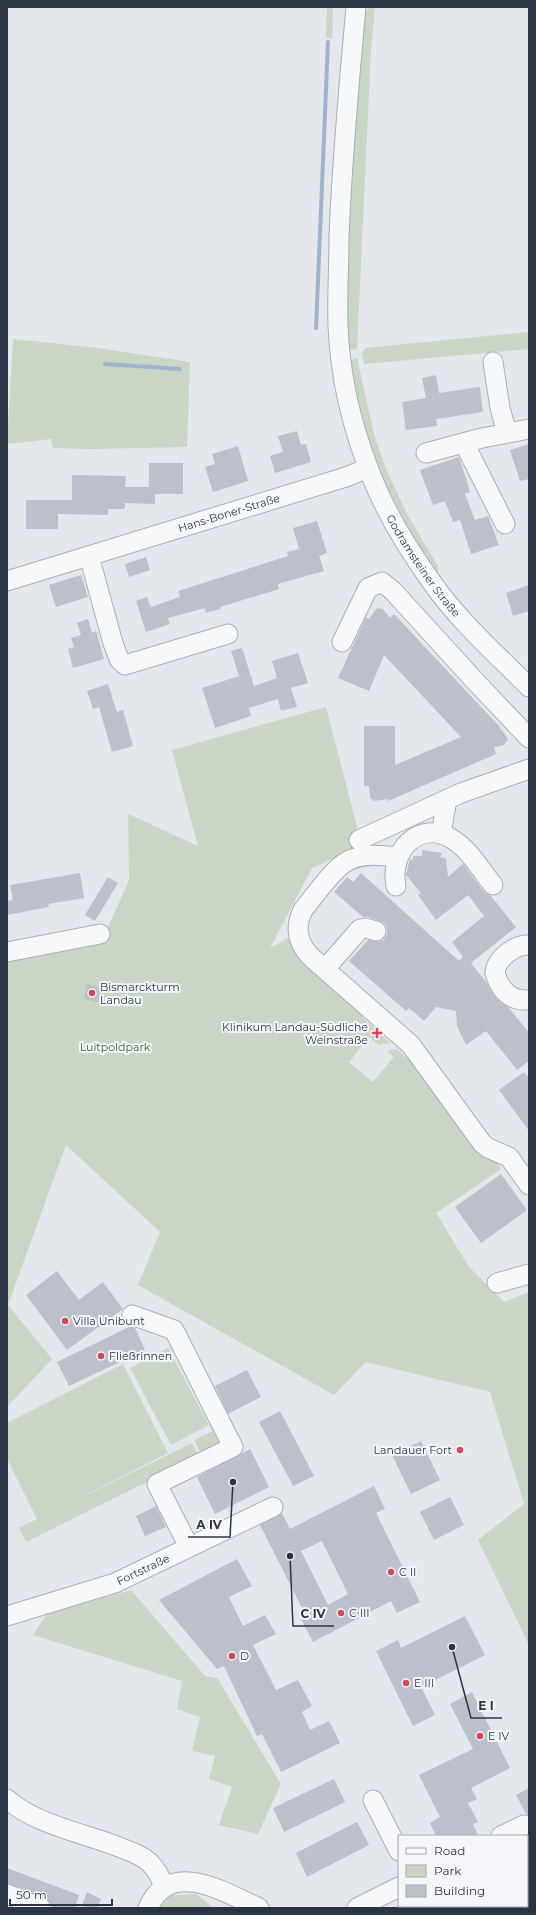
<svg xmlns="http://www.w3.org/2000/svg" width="536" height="1915" viewBox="0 0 536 1915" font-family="Montserrat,sans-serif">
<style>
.green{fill:#c9d6c5}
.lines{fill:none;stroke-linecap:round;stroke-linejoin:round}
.stream{stroke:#9fb4cc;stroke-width:4}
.building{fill:#bbc0ca;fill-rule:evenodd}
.minor-casing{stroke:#a9aeb7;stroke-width:21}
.minor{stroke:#f7f8fa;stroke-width:19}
.poi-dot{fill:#d1495b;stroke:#f4f6f9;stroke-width:1.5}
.labels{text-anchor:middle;stroke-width:4;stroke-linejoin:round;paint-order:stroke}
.street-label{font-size:11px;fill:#2b3445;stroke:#f4f6f9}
.poi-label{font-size:11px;fill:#2b3445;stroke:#f4f6f9;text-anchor:start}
.park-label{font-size:11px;fill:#3f6138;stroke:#f4f6f9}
.leader{fill:none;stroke:#2b3445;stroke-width:1.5}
.callout-dot{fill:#2b3445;stroke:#f4f6f9;stroke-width:1.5}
.callout-label{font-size:12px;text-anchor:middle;font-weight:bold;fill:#2b3445;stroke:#f4f6f9;stroke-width:4;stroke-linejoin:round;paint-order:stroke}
</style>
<rect width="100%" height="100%" fill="#e4e7ec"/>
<!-- green -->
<g class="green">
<path d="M327 7H333L332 39 326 37Z"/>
<path d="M375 7 371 50 357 349 347 350 344 288 363 14 369 8Z"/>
<path d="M529 332V349L364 364 362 353 365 348Z"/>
<path d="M13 339 98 348 190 362 187 447 91 449 53 448 51 439 7 444Z"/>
<path d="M357 358 374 434 386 469 408 516 438 566V571L435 575 401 521 369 450 348 361Z"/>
<path d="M326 707 362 846 312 868 270 948 292 936 353 1000 364 1019 390 1043 379 1045 369 1037 349 1062 373 1082 394 1057 387 1051 397 1049 429 1078 494 1155 501 1169 436 1213 469 1267 504 1302 529 1292V1645L478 1540 524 1504 490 1392 366 1362 334 1395 138 1285 160 1232 66 1145 8 1305 52 1359 7 1407V959L103 939 129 880 128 814 198 846 172 750Z"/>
<path d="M168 1348 209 1425 171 1445 130 1368Z"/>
<path d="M123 1364 168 1453 62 1507 192 1443 199 1456 26 1542 19 1528 37 1519 7 1459V1423Z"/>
<path d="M213 1431 219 1443 200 1452 194 1440Z"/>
<path d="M131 1590 205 1676 217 1678 281 1784 258 1834 219 1825 232 1787 209 1779 215 1756 192 1751 200 1717 177 1709 182 1681 33 1635 47 1614Z"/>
<path d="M529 1888V1908H497L500 1906H527V1890Z"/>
<path d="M196 1894 214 1908H158L163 1896Z"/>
</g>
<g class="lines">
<!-- stream -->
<g class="stream">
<path d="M316 328 328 42"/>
<path d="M105 364 180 369"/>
</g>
</g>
<!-- building -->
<g class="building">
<path d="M436 375 439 393 480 387 483 412 436 419 437 426 406 430 402 402 426 398 422 378Z"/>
<path d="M297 431 301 445 306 444 311 462 275 473 270 456 283 452 278 436Z"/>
<path d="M529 444V479L520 481 510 450Z"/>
<path d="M238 446 248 481 213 492 205 467 215 464 212 454Z"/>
<path d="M459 457 470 492 465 494 475 520 488 516 499 545 471 554 460 520 453 522 445 501 433 505 420 470Z"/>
<path d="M149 463H183V494H155V504L125 503V509H108V515L58 514V529H26V500H72V475L126 476 125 487H149Z"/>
<path d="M317 521 327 553 319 556 324 571 278 584 279 589 220 607 221 609 206 613 205 608 168 618 170 624 146 632 136 601 147 597 151 607 180 597 178 591 288 556 287 552 299 549 293 528Z"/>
<path d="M146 557 150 570 129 577 125 564Z"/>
<path d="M81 575 88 597 56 607 49 585Z"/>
<path d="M529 585V611L513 616 506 593Z"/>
<path d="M377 608 383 609 390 618 394 614 498 725 508 739 504 745 494 747 496 754 388 801 387 799 374 801 370 798 369 786H364V726H395V765L461 737 384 655 369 691 338 678 366 617 369 619Z"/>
<path d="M88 619 92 633 96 631 104 659 73 668 68 649 74 647 71 638 81 635 77 623Z"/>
<path d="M242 648 254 686 277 678 272 661 298 653 308 683 291 688 297 707 281 711 278 699 249 708 251 716 215 728 202 688 239 676 231 651Z"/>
<path d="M108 684 117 712 123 710 133 746 112 752 99 707 93 709 87 691Z"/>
<path d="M422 850 442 853 440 857 446 859 448 877 463 864 484 892 490 895 516 927 471 963 486 982 495 997 509 1008 529 1033V1061L517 1070 486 1031 466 1045 457 1026 456 1011 436 1007 424 1021 409 1008 406 1011 349 961 368 940 379 942 384 939 387 934V928L384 923 369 917H363L334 892 347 877 353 882 361 873 459 961 463 957 452 942 484 916 468 895 436 920 418 895 421 893 406 875 410 859 413 860V856H422Z"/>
<path d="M80 873 84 898 48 904 49 907 7 915V901L13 900 10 885Z"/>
<path d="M108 877 118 883 95 921 85 915Z"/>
<path d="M87 984 101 988 98 1002 84 999Z"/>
<path d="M524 1072 529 1078V1131L499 1090Z"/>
<path d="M501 1174 527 1210 481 1243 455 1207Z"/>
<path d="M57 1271 79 1300 103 1282 123 1309 67 1350 26 1295Z"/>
<path d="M131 1326 135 1328 145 1350 69 1386 57 1362Z"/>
<path d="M247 1370 261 1397 228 1414 215 1386Z"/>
<path d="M280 1411 314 1476 293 1486 259 1422Z"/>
<path d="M421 1441 440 1480 411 1494 392 1455Z"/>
<path d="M250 1449 269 1487 215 1514 197 1477Z"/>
<path d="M374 1486 385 1509 376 1513 420 1602 397 1613 391 1601 313 1642 301 1619 306 1616 260 1525 282 1513 290 1529ZM322 1541 348 1594 328 1605 301 1551Z"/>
<path d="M450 1497 464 1525 434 1540 420 1512Z"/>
<path d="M156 1506 166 1527 145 1536 136 1516Z"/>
<path d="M237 1559 252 1586 229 1597 243 1626 265 1615 276 1634 253 1645 276 1690 298 1680 312 1706 302 1712 310 1730 329 1721 340 1743 281 1772 262 1734 257 1736 224 1666 217 1669 159 1600Z"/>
<path d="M465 1616 485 1655 421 1687 435 1715 413 1726 376 1651 398 1640 401 1648Z"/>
<path d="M472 1692 510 1768 471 1788 477 1799 468 1803 478 1822 473 1824 478 1836H436L430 1823 440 1817 419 1775 473 1749 450 1704Z"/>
<path d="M334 1779 345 1802 284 1832 273 1808Z"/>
<path d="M529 1788V1815L526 1814 516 1795Z"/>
<path d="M357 1822 369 1845 307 1877 296 1853Z"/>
<path d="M7 1868 79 1895 75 1908H54L45 1898 7 1883Z"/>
<path d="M87 1892 101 1899 97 1908H88L82 1905Z"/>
</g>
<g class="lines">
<!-- minor casing -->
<g class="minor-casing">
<g id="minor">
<path id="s1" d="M356 7C349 83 342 160 339 237 339 266 337 296 338 326 340 373 351 423 368 467 383 509 407 548 433 584 460 622 496 654 529 687"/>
<path d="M493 362 500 408 507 433"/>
<path d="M464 443 505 524"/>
<path d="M426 453 482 438 529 429"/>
<path d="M89 556 113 643 119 659 125 665 228 634"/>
<path id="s2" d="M7 581 346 477 368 468"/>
<path d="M342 642 368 588 382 582 393 591 475 681 529 738"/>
<path d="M441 834 447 799"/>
<path d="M359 840 461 793 529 769"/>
<path d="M397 857C381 855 360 853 346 862 333 869 313 898 303 910 294 928 298 943 311 957L411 1045 482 1143 488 1148 509 1157 529 1185"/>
<path d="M396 886C389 851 419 819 452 839 469 849 481 870 493 885"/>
<path d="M529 945C516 944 496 958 495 973 500 990 510 1001 529 1000"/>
<path d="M7 952 100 934"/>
<path d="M325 969 360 929 366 928 376 931"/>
<path d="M497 1283 529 1274"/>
<path d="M132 1315 174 1330 233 1447 157 1484 189 1547"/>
<path id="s3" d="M7 1616 115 1583 273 1507"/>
<path d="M7 1799C33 1823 81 1833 114 1845 126 1850 141 1854 150 1863 157 1870 161 1878 164 1887"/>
<path d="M373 1800 399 1851"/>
<path d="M501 1836 524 1825"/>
<path d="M7 1894 41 1908"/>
<path d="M148 1908C170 1858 224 1892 259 1908"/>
<path d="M357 1908 399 1887"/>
</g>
</g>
<!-- minor -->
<use href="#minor" class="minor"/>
</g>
<!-- markers -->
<g class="poi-dot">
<circle cx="92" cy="993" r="4"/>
<path d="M375 1027h4v4h4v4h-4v4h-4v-4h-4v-4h4z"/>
<circle cx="65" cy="1321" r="4"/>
<circle cx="101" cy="1356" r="4"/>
<circle cx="460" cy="1450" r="4"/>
<circle cx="391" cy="1572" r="4"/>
<circle cx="341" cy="1613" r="4"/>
<circle cx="232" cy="1656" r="4"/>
<circle cx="406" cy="1683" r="4"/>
<circle cx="480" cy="1736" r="4"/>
</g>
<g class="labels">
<!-- street labels -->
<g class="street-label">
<text dy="4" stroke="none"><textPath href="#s2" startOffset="232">Hans-Boner-Straße</textPath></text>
<text dy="4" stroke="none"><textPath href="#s1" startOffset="578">Godramsteiner Straße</textPath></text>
<text dy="4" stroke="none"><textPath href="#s3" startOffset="144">Fortstraße</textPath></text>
</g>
<!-- poi labels -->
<g class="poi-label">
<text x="100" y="991">Bismarckturm<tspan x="100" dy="13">Landau</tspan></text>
<text x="368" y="1031" text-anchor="end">Klinikum Landau-Südliche<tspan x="368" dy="13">Weinstraße</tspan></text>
<text x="73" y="1325">Villa Unibunt</text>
<text x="109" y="1360">Fließrinnen</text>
<text x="452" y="1454" text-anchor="end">Landauer Fort</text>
<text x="399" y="1576">C II</text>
<text x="349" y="1617">C III</text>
<text x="240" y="1660">D</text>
<text x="414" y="1687">E III</text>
<text x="488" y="1740">E IV</text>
</g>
<!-- park labels -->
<g class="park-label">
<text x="115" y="1051">Luitpoldpark</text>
</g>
</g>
<!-- callouts -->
<path class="leader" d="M233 1482L230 1537H188M290 1556L293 1626H334M452 1647L471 1718H502"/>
<g class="callout-dot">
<circle cx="233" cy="1482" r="4"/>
<circle cx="290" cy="1556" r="4"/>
<circle cx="452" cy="1647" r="4"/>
</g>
<g class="callout-label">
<text x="209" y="1529">A IV</text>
<text x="313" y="1618">C IV</text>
<text x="486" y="1710">E I</text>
</g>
<!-- border -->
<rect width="536" height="1915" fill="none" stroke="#2b3445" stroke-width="16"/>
<!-- legend -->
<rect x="398" y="1835" width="130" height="72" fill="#f4f6f9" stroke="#a4a8b1"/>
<rect x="406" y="1848" width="20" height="6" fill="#f7f8fa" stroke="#a4a8b1"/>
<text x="434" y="1855" font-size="12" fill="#2b3445">Road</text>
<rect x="406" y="1865" width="20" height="12" fill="#c9d6c5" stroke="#a4a8b1"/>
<text x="434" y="1875" font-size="12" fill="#2b3445">Park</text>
<rect x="406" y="1885" width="20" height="12" fill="#bbc0ca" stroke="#a4a8b1"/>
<text x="434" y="1895" font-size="12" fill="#2b3445">Building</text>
<!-- scale -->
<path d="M10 1899v6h102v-6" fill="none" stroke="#2b3445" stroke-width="2"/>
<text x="16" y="1899" font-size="12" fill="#2b3445" stroke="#f4f6f9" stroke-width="3" paint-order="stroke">50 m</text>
</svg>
